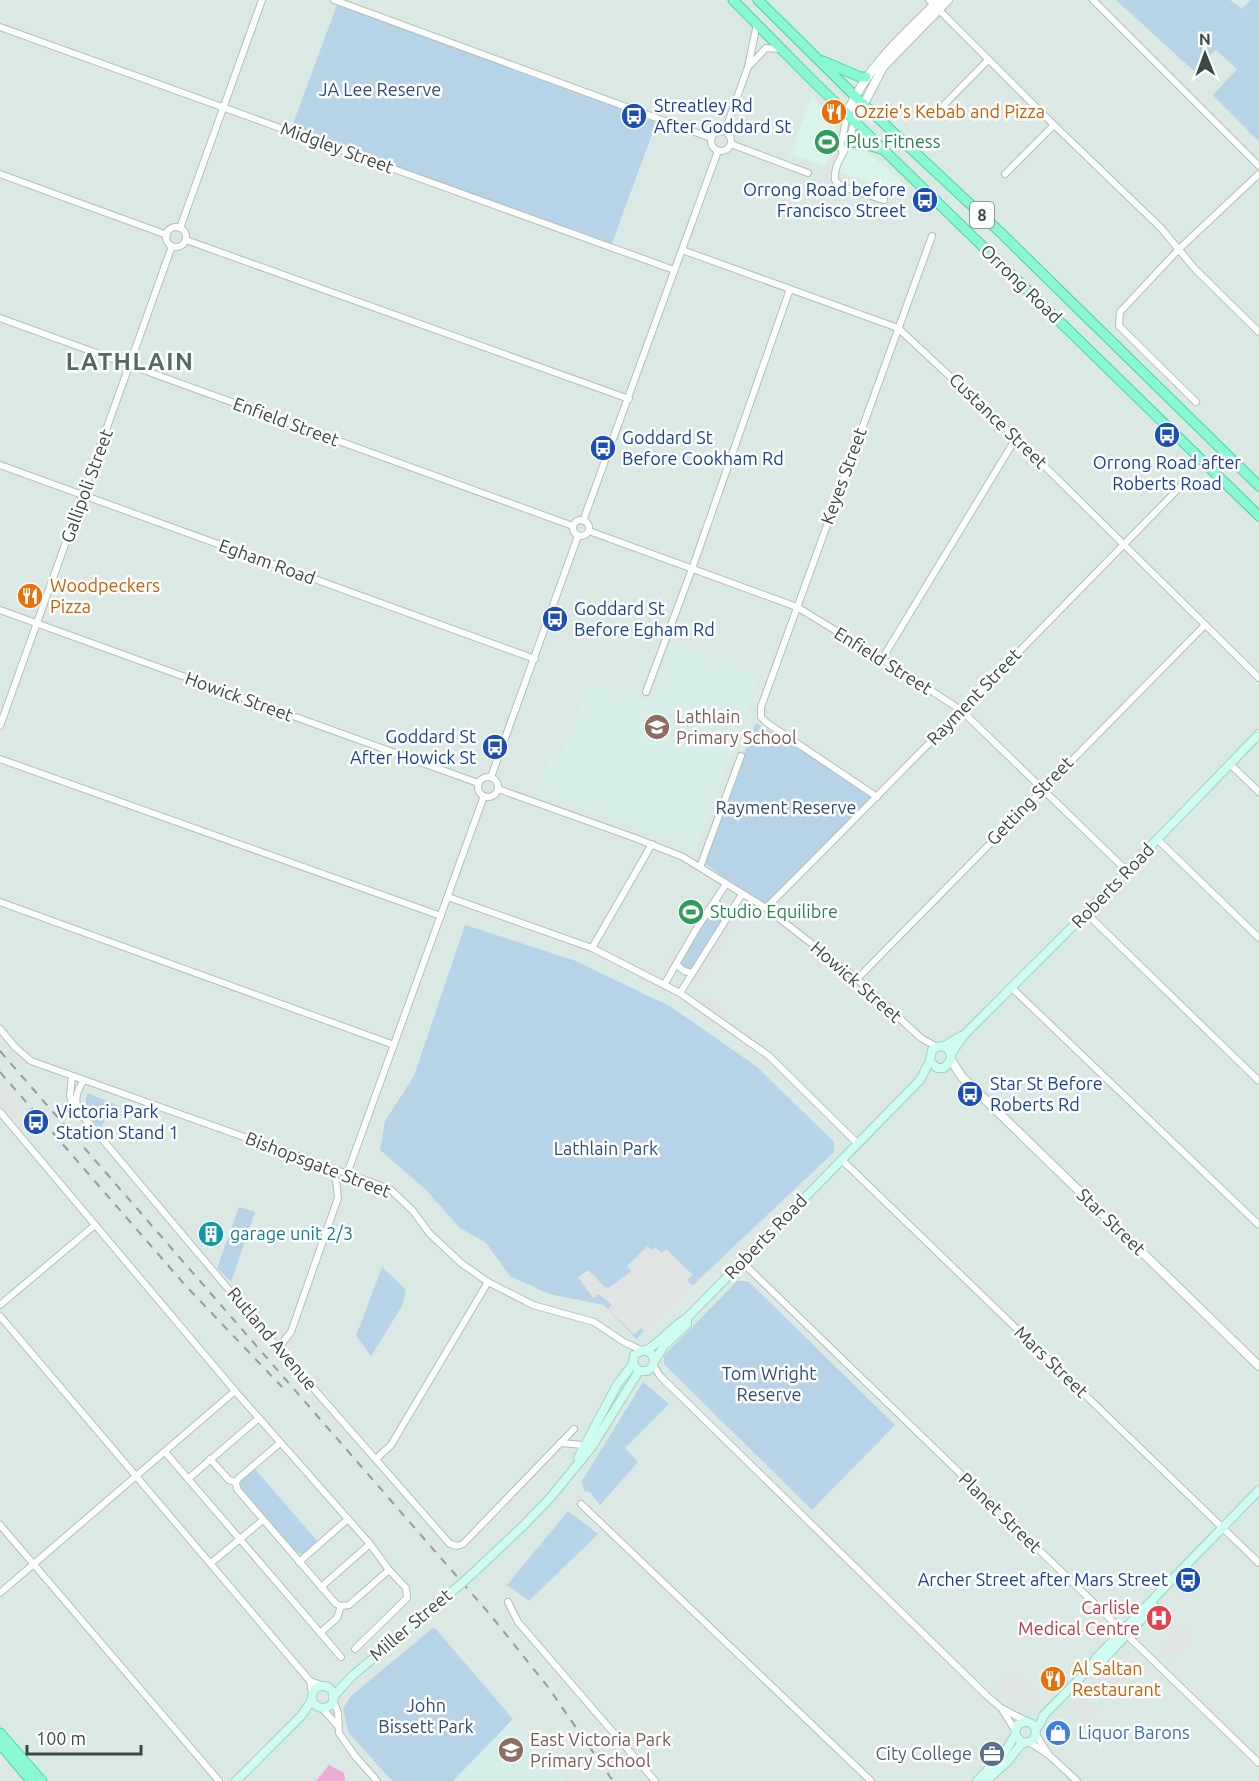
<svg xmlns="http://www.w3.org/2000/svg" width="1259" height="1781" viewBox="0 0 1259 1781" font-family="Ubuntu,sans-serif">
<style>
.residential{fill:#dae9e4}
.commercial{fill:#d9f5e9}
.education{fill:#d7ede7}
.green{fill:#b7d3e7}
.parking{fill:#e0e4e2}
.water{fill:#eeacd5}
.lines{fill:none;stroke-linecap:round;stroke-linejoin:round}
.minor-casing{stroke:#afc1ba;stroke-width:8}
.tertiary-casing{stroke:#afc1ba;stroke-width:10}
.secondary-casing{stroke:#9ed2c4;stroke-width:10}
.trunk-casing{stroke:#44d79e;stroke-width:11}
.minor{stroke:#fff;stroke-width:6}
.tertiary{stroke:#fff;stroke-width:8}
.secondary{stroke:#cffcf0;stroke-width:8}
.trunk{stroke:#8bf8d4;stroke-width:9}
.rail{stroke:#9a9a9a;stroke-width:2;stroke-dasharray:8 8;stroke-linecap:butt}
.secondary-bridge-casing{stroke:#9ed2c4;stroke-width:10;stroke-linecap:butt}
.secondary-bridge{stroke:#cffcf0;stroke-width:8}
.labels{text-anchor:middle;stroke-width:5;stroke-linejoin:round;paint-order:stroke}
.shield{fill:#fff;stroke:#75807b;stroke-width:1.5}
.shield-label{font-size:16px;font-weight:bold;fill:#3a4a43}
.park-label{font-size:18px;fill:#2e4d7a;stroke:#fff}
.transit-label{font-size:18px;fill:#164399;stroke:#fff;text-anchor:start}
.food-label{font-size:18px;fill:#c56008;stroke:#fff;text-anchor:start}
.leisure-label{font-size:18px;fill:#27864d;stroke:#fff;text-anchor:start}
.street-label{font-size:18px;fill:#3a4a43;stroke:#fff}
.education-label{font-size:18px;fill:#785e54;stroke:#fff;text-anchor:start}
.culture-label{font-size:18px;fill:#0d838f;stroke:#fff;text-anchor:start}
.health-label{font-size:18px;fill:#be3a42;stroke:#fff;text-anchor:end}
.shop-label{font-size:18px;fill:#366cbe;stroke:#fff;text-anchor:start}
.service-label{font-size:18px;fill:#4e5e75;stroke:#fff;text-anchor:end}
.district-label{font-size:24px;font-weight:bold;letter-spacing:1.5px;fill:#516c61;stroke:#fff}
</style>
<rect width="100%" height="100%" fill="#ecf5f2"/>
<!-- residential -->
<rect class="residential" x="0" y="0" width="1259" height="1781"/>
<!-- commercial -->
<path class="commercial" d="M812 96 835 120V130L830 142 855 151H866L901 181 895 191 790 154Z"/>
<!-- education -->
<g class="education">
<path d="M671 642 760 674 695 852 663 836 535 792 553 754 562 755 590 681 650 701Z"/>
<path d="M513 1719 566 1781H453Z"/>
</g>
<!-- green -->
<g class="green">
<path d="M1116 0H1230L1242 9 1251 0H1259V139L1257 140 1213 95 1237 69 1216 50 1194 71Z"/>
<path d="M338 2 658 118 611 246 290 132Z"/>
<path d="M756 723 877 797 766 908 703 862Z"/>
<path d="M715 902 730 914 692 973 677 965Z"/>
<path d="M465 925 576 961 671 1007 756 1066 834 1142V1152L636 1339 604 1305 549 1294 510 1276 486 1243 460 1228 425 1189 380 1150 385 1121 414 1076Z"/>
<path d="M88 1093 119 1106 110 1111 100 1130 85 1112 86 1098Z"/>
<path d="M239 1207 255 1212 231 1282 217 1268Z"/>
<path d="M382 1267 406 1290 402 1306 371 1356 356 1336Z"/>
<path d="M737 1281H748L895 1425 812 1510 664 1364V1356Z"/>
<path d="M643 1382 669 1404 625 1448 638 1462 600 1505 590 1492 584 1491 582 1481Z"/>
<path d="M255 1469 318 1542 303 1554 297 1553 241 1488V1481Z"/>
<path d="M568 1511 598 1534 529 1601 507 1585Z"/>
<path d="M434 1627 513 1719 453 1781H392L348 1732 343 1708 352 1695Z"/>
</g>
<!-- parking -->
<g class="parking">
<path d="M832 148 838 150 825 184 819 182Z"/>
<path d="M710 899 715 902 675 969 667 963Z"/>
<path d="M732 911 741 916 698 982 690 977Z"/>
<path d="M702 996 731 1016 724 1024 696 1005Z"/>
<path d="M0 1084 35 1124 26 1131 4 1106 0 1108Z"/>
<path d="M647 1246 651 1250 655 1247 662 1253 666 1249 693 1275 687 1280 693 1286 646 1333 641 1328 634 1335 608 1309 612 1305 599 1294 593 1298 578 1277 588 1270 605 1287 609 1288 631 1271 627 1266Z"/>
<path d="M1180 1626 1194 1639 1172 1661 1159 1648Z"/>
<path d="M1121 1654H1125L1138 1666 1106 1699 1097 1691 1092 1695 1087 1690Z"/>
<path d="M1010 1670 1040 1699 1031 1709H1023L996 1684Z"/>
<path d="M1082 1695 1098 1709 1085 1722 1070 1707Z"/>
</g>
<!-- water -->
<path class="water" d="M329 1765 344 1773 345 1781H316Z"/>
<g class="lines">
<!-- minor casing -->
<g class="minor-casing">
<g id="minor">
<path d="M334 0 711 138"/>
<path d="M929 0 1054 125 1161 228 1195 269 1259 332"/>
<path d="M1093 0 1259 166"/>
<path d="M0 27 674 270"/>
<path d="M748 67 766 48 780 49"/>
<path d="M940 109 988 60"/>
<path d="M855 121C853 127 851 134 849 140 845 153 833 165 835 180L840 186 884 200"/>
<circle cx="721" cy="141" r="10"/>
<path d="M725 131 748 67 757 24"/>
<path d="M731 144 808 173"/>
<path d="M842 151V141L847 113"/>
<path d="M0 174 167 235"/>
<path d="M1005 174 1054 125"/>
<circle cx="176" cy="237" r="10"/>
<path d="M180 228 262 0"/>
<path d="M186 240 629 399"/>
<path d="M682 250 898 328 1016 438 1259 678"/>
<path d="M0 318 573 526"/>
<path d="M1196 402 1119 326 1120 312 1179 249 1259 174"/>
<path d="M0 465 535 659"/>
<circle cx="581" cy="528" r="8"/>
<path d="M583 521 718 151"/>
<path d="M589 531 797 607 882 659 961 710 1126 870"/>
<path d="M0 610 478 783"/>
<path d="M882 659 1016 438"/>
<path d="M646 692 692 569 790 289"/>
<path d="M0 726 172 246"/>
<path d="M0 759 441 916"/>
<path d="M1230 764 1259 792"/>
<circle cx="488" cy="787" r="10"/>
<path d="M491 777 578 536"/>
<path d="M498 789 635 838 683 857 766 908 857 979 921 1038 937 1047"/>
<path d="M877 797 767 723 761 717V707L932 236"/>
<path d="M1158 840 1259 938"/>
<path d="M700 867 741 756"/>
<path d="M448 897 592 948 680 993 769 1056 858 1144"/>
<path d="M0 902 394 1045"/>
<path d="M715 902 730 914"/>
<path d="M766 908C906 768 1044 626 1182 485"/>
<path d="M1086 913 1259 1081"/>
<path d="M592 948 652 844"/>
<path d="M677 965 684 971 692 973"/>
<path d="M857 979 1205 625"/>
<path d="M664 985 697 928 726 884"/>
<path d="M1012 988 1259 1225"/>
<path d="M680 993 742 894"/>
<path d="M0 1029 15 1047 31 1061 390 1189 413 1211 429 1233 461 1263 488 1282 533 1305 594 1322 624 1342 641 1350"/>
<path d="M72 1076 70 1096 74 1108"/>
<path d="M84 1080C76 1092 73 1102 81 1114L278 1348 450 1544 457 1546 463 1544 574 1429"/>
<path d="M0 1112 235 1391 370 1544 389 1570 406 1588 407 1598 355 1649"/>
<path d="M842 1160 1259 1563"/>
<path d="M347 1174 484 796"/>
<path d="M742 1262 1259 1763"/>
<path d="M0 1305 95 1225"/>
<path d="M0 1316 310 1681 324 1686"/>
<path d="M278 1348 291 1332 338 1198 336 1180 328 1167"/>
<path d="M653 1365 660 1376 986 1695 1001 1708 1026 1721"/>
<path d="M560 1443 584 1445"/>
<path d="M165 1452 341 1657"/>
<path d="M210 1459 229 1480 236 1482 237 1489 336 1604 341 1606"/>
<path d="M376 1459 391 1445 488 1282"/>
<path d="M188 1479 259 1418"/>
<path d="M236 1482 239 1478 280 1443"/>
<path d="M581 1504 871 1781"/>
<path d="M0 1525 219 1781"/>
<path d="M299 1562 348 1519"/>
<path d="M211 1563 263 1520"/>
<path d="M321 1587 370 1544"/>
<path d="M0 1593 235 1391"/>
<path d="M508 1602 518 1622 655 1781"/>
<path d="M320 1633 337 1618 341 1606 349 1605 389 1570"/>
<path d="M310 1681 312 1693"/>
<path d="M333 1700 338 1713 339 1733 355 1756 377 1781"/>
<path d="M321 1707 337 1725"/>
<path d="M1003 1711 1015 1730"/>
<path d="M1036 1735 1049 1755"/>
<path d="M1029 1742 1049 1755 1077 1781"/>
</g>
</g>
<!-- tertiary casing -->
<g class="tertiary-casing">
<g id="tertiary">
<path d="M847 113C869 64 902 37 939 0"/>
<path d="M855 121 883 67 948 0"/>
<path d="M951 1060 962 1077 1259 1366"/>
</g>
</g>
<!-- secondary casing -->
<g class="secondary-casing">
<g id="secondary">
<path d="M944 1046 950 1051 951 1060 944 1068H937L930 1061 932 1050 937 1047 944 1046 961 1036"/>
<path d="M951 1054 964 1035 1086 913 1259 734"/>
<path d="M646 1350C662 1342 672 1326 687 1318L920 1080 930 1061"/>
<path d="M654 1362 663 1347 687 1324V1318"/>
<path d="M578 1458 617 1385 633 1364 634 1355 644 1350C655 1353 658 1364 647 1371H639L633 1364"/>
<path d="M471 1575 522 1527 550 1498 591 1448 639 1371"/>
<path d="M1091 1668 1100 1663 1154 1606"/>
<circle cx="323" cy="1697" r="11"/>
<path d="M333 1697 352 1676 454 1590"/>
<path d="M1036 1729 1041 1722 1043 1716 1090 1668 1096 1658 1259 1490"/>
<path d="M236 1781 301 1716 312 1700"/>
<path d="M977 1781 1005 1752 1015 1735 1017 1725 1026 1721 1032 1724 1036 1729 1035 1738 1029 1742 1022 1743 1015 1735"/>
<path d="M986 1781 1008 1761 1022 1743"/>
</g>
</g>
<!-- trunk casing -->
<g class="trunk-casing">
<g id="trunk">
<path d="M733 0 808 76 1259 516"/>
<path d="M758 0 863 104 999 231 1259 486"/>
<path d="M823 61 860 77H866"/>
<path d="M848 143 858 142 881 149"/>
<path d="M0 1733 42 1781"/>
<path d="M0 1744 31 1781"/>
</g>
</g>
<!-- minor -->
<use href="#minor" class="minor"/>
<!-- tertiary -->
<use href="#tertiary" class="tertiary"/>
<!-- secondary -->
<use href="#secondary" class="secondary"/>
<!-- trunk -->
<use href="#trunk" class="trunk"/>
<!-- rail -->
<g class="rail">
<path d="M0 1051 493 1618 548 1687 613 1781"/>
<path d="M0 1072 185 1285 282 1387"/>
</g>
<!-- secondary-bridge casing -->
<g class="secondary-bridge-casing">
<path id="secondary-bridge" d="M454 1590 471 1575"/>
</g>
<!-- secondary-bridge -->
<use href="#secondary-bridge" class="secondary-bridge"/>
</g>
<!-- icons -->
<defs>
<g id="restaurant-disc" transform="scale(1.35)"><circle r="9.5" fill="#e8710a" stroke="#fff"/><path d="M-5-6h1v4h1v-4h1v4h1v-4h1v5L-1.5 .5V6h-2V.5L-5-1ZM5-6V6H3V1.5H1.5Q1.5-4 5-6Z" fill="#fff"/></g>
<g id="bus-disc" transform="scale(1.35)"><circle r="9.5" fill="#1a4fb4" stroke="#fff"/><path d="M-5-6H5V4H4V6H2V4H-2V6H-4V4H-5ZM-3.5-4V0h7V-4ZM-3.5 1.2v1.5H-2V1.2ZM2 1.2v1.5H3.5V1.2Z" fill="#fff"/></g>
<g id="stadium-disc" transform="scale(1.35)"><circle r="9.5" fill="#2e9e5b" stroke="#fff"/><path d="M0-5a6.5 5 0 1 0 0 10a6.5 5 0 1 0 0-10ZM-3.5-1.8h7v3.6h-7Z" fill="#fff"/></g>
<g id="school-disc" transform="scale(1.35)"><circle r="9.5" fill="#8d6e63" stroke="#fff"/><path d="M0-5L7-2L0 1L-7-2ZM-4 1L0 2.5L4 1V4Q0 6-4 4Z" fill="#fff"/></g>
<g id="building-disc" transform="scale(1.35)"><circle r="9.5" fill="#0f9aa8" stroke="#fff"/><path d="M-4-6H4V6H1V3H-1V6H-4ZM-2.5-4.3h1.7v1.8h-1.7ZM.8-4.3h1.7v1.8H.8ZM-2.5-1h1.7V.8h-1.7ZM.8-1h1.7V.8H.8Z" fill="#fff"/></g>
<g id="hospital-disc" transform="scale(1.35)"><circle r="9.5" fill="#e0444e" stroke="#fff"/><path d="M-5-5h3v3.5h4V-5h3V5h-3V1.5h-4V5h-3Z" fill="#fff"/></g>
<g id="shop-disc" transform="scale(1.35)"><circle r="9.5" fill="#3f7fe0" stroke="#fff"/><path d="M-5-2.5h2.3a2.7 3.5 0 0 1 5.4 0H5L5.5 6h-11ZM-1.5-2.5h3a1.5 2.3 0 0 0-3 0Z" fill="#fff"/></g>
<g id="office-disc" transform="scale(1.35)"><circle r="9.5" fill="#5c6f8a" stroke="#fff"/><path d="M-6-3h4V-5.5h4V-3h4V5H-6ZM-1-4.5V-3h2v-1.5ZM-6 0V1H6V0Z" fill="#fff"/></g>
</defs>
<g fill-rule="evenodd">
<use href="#restaurant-disc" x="834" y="112"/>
<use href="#bus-disc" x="634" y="116"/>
<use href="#stadium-disc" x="827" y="142"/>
<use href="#bus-disc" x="925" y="200"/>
<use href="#bus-disc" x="1167" y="435"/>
<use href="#bus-disc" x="603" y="448"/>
<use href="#restaurant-disc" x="30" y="596"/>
<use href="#bus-disc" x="555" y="619"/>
<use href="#school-disc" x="657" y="727"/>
<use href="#bus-disc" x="495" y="747"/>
<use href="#stadium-disc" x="691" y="912"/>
<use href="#bus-disc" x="970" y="1094"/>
<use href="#bus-disc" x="36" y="1122"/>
<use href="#building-disc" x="211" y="1234"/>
<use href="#bus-disc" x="1188" y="1580"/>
<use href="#hospital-disc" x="1159" y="1618"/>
<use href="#restaurant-disc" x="1053" y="1679"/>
<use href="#shop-disc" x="1058" y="1733"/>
<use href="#school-disc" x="511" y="1750"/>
<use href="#office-disc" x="992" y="1754"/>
</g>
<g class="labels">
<!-- shield labels -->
<rect class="shield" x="970" y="202" width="24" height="26" rx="4.5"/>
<g class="shield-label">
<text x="982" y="221">8</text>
</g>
<!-- park labels -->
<g class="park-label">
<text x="380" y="96">JA Lee Reserve</text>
<text x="786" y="814">Rayment Reserve</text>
<text x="606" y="1155">Lathlain Park</text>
<text x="769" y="1380">Tom Wright<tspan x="769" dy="21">Reserve</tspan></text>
<text x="426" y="1712">John<tspan x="426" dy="21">Bissett Park</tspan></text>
</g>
<!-- transit labels -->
<g class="transit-label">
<text x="654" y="112">Streatley Rd<tspan x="654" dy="21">After Goddard St</tspan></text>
<text x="906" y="196" text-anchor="end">Orrong Road before<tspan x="906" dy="21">Francisco Street</tspan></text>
<text x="622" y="444">Goddard St<tspan x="622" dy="21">Before Cookham Rd</tspan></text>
<text x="1167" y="469" text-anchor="middle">Orrong Road after<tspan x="1167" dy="21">Roberts Road</tspan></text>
<text x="574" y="615">Goddard St<tspan x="574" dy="21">Before Egham Rd</tspan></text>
<text x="476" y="743" text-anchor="end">Goddard St<tspan x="476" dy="21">After Howick St</tspan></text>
<text x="990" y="1090">Star St Before<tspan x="990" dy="21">Roberts Rd</tspan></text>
<text x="56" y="1118">Victoria Park<tspan x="56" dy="21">Station Stand 1</tspan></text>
<text x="1168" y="1586" text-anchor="end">Archer Street after Mars Street</text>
</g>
<!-- food labels -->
<g class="food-label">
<text x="854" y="118">Ozzie's Kebab and Pizza</text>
<text x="50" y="592">Woodpeckers<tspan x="50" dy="21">Pizza</tspan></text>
<text x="1072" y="1675">Al Saltan<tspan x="1072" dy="21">Restaurant</tspan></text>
</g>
<!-- leisure labels -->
<g class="leisure-label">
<text x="846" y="148">Plus Fitness</text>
<text x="710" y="918">Studio Equilibre</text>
</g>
<!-- street labels -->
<g class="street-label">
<text transform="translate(337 148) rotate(20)" y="6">Midgley Street</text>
<text transform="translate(1021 284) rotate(44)" y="6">Orrong Road</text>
<text transform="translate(998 421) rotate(44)" y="6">Custance Street</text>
<text transform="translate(286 422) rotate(20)" y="6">Enfield Street</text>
<text transform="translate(844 476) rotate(-70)" y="6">Keyes Street</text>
<text transform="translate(87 486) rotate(-70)" y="6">Gallipoli Street</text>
<text transform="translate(267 562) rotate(20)" y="6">Egham Road</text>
<text transform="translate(883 661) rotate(32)" y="6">Enfield Street</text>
<text transform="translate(239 697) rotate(20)" y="6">Howick Street</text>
<text transform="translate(974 697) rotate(-46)" y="6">Rayment Street</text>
<text transform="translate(1030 801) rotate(-46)" y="6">Getting Street</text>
<text transform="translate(1113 886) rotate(-46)" y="6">Roberts Road</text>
<text transform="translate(856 982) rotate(41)" y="6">Howick Street</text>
<text transform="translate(318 1165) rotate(21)" y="6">Bishopsgate Street</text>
<text transform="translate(1111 1222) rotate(44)" y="6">Star Street</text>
<text transform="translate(766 1237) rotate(-46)" y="6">Roberts Road</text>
<text transform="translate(272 1339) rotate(50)" y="6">Rutland Avenue</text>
<text transform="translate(1051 1362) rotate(44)" y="6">Mars Street</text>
<text transform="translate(1000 1513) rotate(44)" y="6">Planet Street</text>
<text transform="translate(411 1625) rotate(-40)" y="6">Miller Street</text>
</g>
<!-- education labels -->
<g class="education-label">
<text x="676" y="723">Lathlain<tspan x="676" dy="21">Primary School</tspan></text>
<text x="530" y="1746">East Victoria Park<tspan x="530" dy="21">Primary School</tspan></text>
</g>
<!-- culture labels -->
<g class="culture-label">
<text x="230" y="1240">garage unit 2/3</text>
</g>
<!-- health labels -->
<g class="health-label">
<text x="1140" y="1614">Carlisle<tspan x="1140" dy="21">Medical Centre</tspan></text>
</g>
<!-- shop labels -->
<g class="shop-label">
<text x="1078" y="1739">Liquor Barons</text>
</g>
<!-- service labels -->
<g class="service-label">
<text x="972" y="1760">City College</text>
</g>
<!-- district labels -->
<g class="district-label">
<text x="130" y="370">LATHLAIN</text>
</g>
</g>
<!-- north arrow -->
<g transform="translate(1205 54) rotate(359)" stroke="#ffffff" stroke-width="4.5" paint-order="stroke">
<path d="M0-4.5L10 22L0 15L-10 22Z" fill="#3a4a43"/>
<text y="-9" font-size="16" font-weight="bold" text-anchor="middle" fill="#3a4a43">N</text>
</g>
<!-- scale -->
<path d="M27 1745v9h114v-9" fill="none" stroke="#3a4a43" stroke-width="3"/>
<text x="36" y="1745" font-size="18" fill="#3a4a43" stroke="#ffffff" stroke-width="4.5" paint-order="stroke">100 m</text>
</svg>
